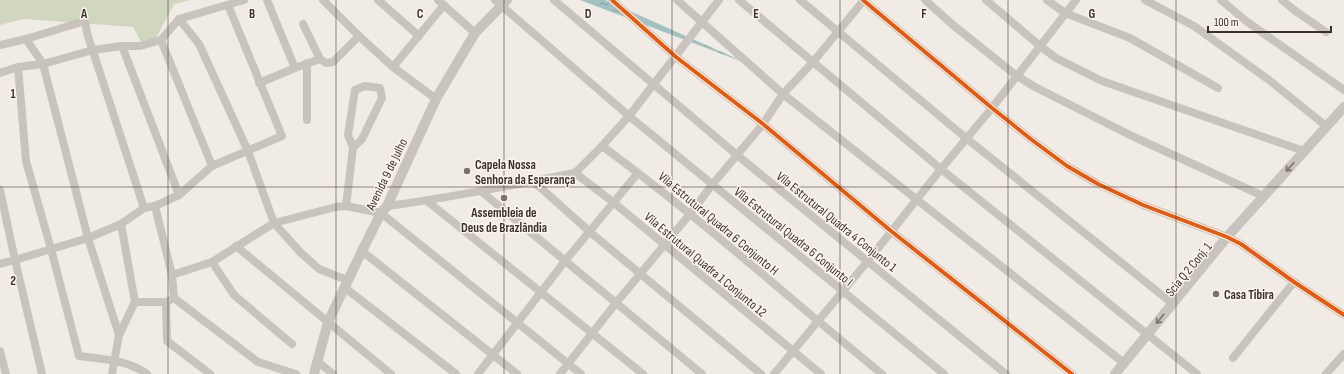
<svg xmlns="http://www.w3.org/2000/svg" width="1344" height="374" viewBox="0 0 1344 374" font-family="'Sofia Sans Condensed',sans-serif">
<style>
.green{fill:#d1d6bf}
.water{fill:url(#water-ripples)}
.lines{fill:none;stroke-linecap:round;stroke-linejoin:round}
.minor{stroke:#c9c3be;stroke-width:8}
.tertiary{stroke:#c9c3be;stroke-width:10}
.cycleway-casing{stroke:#fbf5ee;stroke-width:6}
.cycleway{stroke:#e8590c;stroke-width:4}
.oneway{stroke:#7b726d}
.grid{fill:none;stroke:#3b302b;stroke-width:1;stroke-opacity:0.55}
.poi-dot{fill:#7a716c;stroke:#fbf5ee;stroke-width:1.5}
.labels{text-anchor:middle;stroke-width:3;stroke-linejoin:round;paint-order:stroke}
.poi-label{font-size:13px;font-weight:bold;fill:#3b302b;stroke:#fbf5ee;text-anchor:start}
.street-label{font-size:13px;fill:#3b302b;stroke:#fbf5ee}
.grid-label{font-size:13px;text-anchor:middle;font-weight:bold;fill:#3b302b;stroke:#fbf5ee;stroke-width:3;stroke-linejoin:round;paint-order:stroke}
</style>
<defs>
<pattern id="water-ripples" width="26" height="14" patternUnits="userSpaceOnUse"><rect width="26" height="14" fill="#a1c2c1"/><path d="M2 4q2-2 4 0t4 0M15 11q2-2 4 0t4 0" fill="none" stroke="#849e9d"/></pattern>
</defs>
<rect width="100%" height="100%" fill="#f0ebe5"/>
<!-- green -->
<path class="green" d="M0 0H191L174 4 156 38 141 42 133 27 24 19 0 25Z"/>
<!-- water -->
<path class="water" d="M580 0H605L751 65Z"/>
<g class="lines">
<!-- minor -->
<g class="minor">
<path d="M267 0 295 68"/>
<path d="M323 0 359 36 393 67 436 99"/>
<path d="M378 0 419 36"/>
<path d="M438 0 475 33"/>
<path d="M495 0 629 116 944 374"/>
<path d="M554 0 737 155 1006 374"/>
<path d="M612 0 676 57 763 124 891 231 1072 374"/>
<path d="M677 0 783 94 1124 363"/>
<path d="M739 0 941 169 1197 374"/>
<path d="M800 0 966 138 1173 304"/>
<path d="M863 0 992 108 1032 140 1067 166 1098 184 1143 205 1227 237 1241 244 1294 282 1344 315"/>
<path d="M925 0 953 25 1017 76 1035 87 1134 137 1263 196"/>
<path d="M986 0 1040 46 1056 58 1102 81 1304 151"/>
<path d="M1047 0 1065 13 1130 38 1218 88"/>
<path d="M1145 0 1194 26 1269 80 1326 126"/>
<path d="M1221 0 1246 21 1344 90"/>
<path d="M1282 0 1294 10 1326 32"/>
<path d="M179 19 199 44 248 151 274 223 301 253 319 269 347 280"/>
<path d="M303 24 320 59 326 63 333 62 359 36"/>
<path d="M26 39 43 64 88 238 119 335"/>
<path d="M161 40 212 166"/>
<path d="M0 45 26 39 85 21 87 33 144 208"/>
<path d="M122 46 179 195"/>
<path d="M18 67 26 161 51 249 79 356C102 359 128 360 147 374"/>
<path d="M393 67 444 5"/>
<path d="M0 73 18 67 43 64 93 50 122 46H140L161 40 179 19 244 0"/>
<path d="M259 83 295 68 320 59"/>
<path d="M307 120V63"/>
<path d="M602 146C699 217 789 298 882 374"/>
<path d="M575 173 613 202 821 374"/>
<path d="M575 173 602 146 629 116 719 0"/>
<path d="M533 181 590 232 761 374"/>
<path d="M0 190 15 260 42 374"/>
<path d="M482 192 702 374"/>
<path d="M427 201 643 374"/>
<path d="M155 206 172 275 174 298 258 362 296 374"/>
<path d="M346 206 353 148 362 139 382 98 380 88 365 86 355 90 348 135 353 148"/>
<path d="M387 206C450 198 512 185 575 173"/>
<path d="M236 246 391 374"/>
<path d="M362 251 517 374"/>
<path d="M212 262 234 295 292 344"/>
<path d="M0 264 15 260 88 238 121 224 144 208 155 206 179 195 212 166 282 136 228 5"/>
<path d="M172 275 212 262 274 223 336 207 346 206 381 213 581 374"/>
<path d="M344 287 456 374"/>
<path d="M135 302H166L170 300"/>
<path d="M166 302 167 341 210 374"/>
<path d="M0 351 6 374"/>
<path d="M1233 358 1294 282"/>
<path d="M317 361 333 374"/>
<path d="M112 374 119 335 135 302 121 224"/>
<path d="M478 374 565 261 638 173"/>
<path d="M560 374 616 303 690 214 712 185 763 124 783 94 813 62 864 0"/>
<path d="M774 374 867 262 941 169 992 108 1076 0"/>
<path d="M1326 374 1344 354"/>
</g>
<!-- tertiary -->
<g class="tertiary">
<path d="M314 374 328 322 362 251 381 213 387 206 436 99 475 33 507 0"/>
<path d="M1115 374 1227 237 1344 107"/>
</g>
<!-- cycleway casing -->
<g class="cycleway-casing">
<g id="cycleway">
<path d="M612 0 676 57 763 124 891 231 1072 374"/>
<path d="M863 0 992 108 1032 140 1067 166 1098 184 1143 205 1227 237 1241 244 1294 282 1344 315"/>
</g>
</g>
<!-- cycleway -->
<use href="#cycleway" class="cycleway"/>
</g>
<!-- one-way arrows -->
<defs><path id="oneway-shaft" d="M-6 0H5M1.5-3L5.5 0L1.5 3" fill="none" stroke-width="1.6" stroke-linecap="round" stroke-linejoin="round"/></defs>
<g class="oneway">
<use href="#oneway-shaft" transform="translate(1290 167) rotate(132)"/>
<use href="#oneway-shaft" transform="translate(1160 319) rotate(129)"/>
</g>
<!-- grid -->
<path class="grid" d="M168 0V374M336 0V374M504 0V374M672 0V374M840 0V374M1008 0V374M1176 0V374M0 187H1344"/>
<!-- markers -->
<g class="poi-dot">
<circle cx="467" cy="171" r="4"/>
<circle cx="504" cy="198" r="4"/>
<circle cx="1216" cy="294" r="4"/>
</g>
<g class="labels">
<!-- poi labels -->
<g class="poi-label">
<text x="475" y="169">Capela Nossa<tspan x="475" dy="15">Senhora da Esperança</tspan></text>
<text x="504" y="217" text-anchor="middle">Assembleia de<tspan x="504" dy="15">Deus de Brazlândia</tspan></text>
<text x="1224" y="299">Casa Tibira</text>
</g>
<!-- street labels -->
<g class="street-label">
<text transform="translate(386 174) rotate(-64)" y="5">Avenida 9 de Julho</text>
<text transform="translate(837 221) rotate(39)" y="5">Vila Estrutural Quadra 4 Conjunto 1</text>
<text transform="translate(719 223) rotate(40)" y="5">Vila Estrutural Quadra 6 Conjunto H</text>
<text transform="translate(794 236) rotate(39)" y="5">Vila Estrutural Quadra 6 Conjunto I</text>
<text transform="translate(706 264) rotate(40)" y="5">Vila Estrutural Quadra 1 Conjunto 12</text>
<text transform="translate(1188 269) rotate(-51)" y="5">Scia Q 2 Conj. 1</text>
</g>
</g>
<g class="grid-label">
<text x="84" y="18">A</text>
<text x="252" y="18">B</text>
<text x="420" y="18">C</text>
<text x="588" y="18">D</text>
<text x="756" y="18">E</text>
<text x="924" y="18">F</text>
<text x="1092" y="18">G</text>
<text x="13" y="98">1</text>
<text x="13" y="285">2</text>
</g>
<!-- scale -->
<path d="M1208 26v6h123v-6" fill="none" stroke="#3b302b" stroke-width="2"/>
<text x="1214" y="26" font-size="12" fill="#3b302b" stroke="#fbf5ee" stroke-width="3" paint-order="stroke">100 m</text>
</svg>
